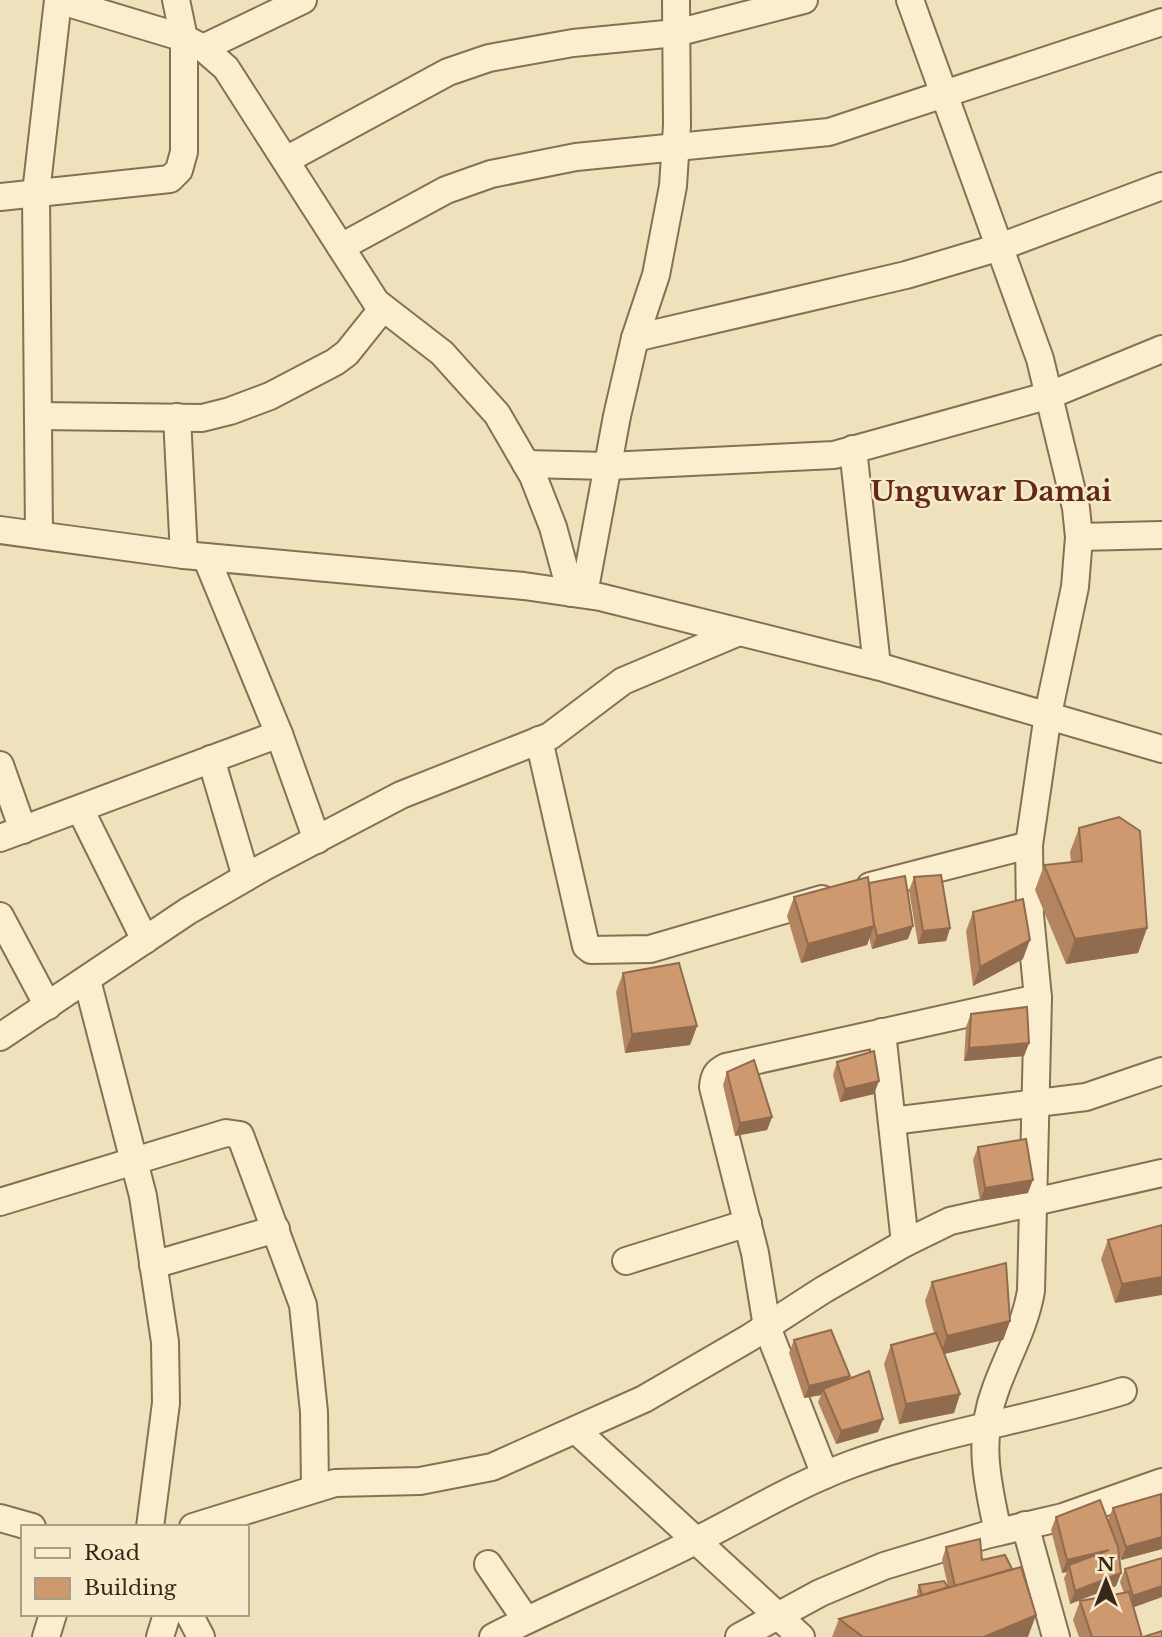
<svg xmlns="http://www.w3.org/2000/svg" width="1162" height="1637" viewBox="0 0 1162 1637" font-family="'Libre Baskerville',serif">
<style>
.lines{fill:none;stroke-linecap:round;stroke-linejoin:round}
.street-casing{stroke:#867054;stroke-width:30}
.street{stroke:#faeece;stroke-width:26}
.wall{fill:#b2845f}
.shaded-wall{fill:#916b4e}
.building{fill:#cf996f;stroke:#916b4e;stroke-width:2}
.labels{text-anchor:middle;stroke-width:5;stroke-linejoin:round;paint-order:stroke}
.district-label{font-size:28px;font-weight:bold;fill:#632918;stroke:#f6ebca}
</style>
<rect width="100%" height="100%" fill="#efe1bb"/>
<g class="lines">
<!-- street casing -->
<g class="street-casing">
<g id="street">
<path d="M58 0 184 38 203 48 226 68 376 302 442 353 497 414 533 476 553 527 571 593"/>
<path d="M910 0 1040 359 1076 508 1079 537 1075 587 1048 714 1029 845 1030 915 1038 998 1031 1291C1025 1326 1008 1355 996 1388 977 1438 987 1482 998 1532"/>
<path d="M203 48 303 0"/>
<path d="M286 160 448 72 489 58 573 43 676 33 804 0"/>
<path d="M0 197 170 179 179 170 184 152V38L176 0"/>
<path d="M341 247 446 190 491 174 576 157 829 132 1162 22"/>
<path d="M635 338 906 275 1000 247 1162 186"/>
<path d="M38 416 202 418 230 411 270 396 335 362 347 353 383 308"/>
<path d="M177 417 184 555"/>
<path d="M853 449 877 666"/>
<path d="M526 464 608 466 834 455 1050 395 1162 349"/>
<path d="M0 530 184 555 524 586 600 597 884 668 1162 749"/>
<path d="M39 535 36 193 58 0"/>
<path d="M1079 537 1162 535"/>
<path d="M206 557 279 734 317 840"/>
<path d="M584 594 617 416 635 338 656 275 673 186 677 125 676 0"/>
<path d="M539 740 586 946 591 950 650 949 822 899"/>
<path d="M211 759 246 877"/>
<path d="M0 765 23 830"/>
<path d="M80 809 145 940"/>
<path d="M0 838 279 734"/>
<path d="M870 886 1029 845"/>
<path d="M0 916 48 1006"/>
<path d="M87 980 143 1196 165 1342 166 1403 150 1527"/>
<path d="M882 1032 905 1243"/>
<path d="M0 1037 188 911 264 867 401 795 550 736 623 681 739 632"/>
<path d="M892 1121 1086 1097 1162 1071"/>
<path d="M0 1202 226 1133 240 1135 303 1305 314 1412 315 1488"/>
<path d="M626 1261 748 1223"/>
<path d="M153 1265 276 1229"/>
<path d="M577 1431 801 1637"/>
<path d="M825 1475 767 1327 755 1253 713 1087C714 1076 716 1072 726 1067L1038 998"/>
<path d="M0 1518 32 1527"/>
<path d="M1025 1525 1056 1637"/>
<path d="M193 1527 335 1483 420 1481 492 1467 644 1399 749 1338 823 1290 905 1243 950 1221 1162 1173"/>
<path d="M488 1564 526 1620"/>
<path d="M189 1614 201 1637"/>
<path d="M46 1637 53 1614"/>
<path d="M160 1637 167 1614"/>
<path d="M493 1637C561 1602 632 1574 699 1539 750 1513 798 1484 852 1464 940 1432 1033 1419 1123 1391"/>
<path d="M739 1637 820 1593 884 1566 986 1535 1063 1517 1162 1482"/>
</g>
</g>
<!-- street -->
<use href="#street" class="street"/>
</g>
<!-- wall -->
<g class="wall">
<path d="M1079 828 1147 928 1138 953 1066 964 1035 890 1044 865 1071 862 1070 852Z"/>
<path d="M914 877 950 928 946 941 918 944 909 890Z"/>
<path d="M869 883 908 939 872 949 869 937 867 945 801 963 787 916 794 897Z"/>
<path d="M973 912 1023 959 973 986 966 931Z"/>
<path d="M623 973 697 1026 690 1045 625 1053 616 992Z"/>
<path d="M971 1014 1029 1043 1024 1056 964 1061 966 1027Z"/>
<path d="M837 1062 874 1094 840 1102 833 1075Z"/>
<path d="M727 1072 772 1117 767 1130 735 1136 723 1085Z"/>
<path d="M978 1147 1028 1193 980 1201 973 1160Z"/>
<path d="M1162 1225 1115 1303 1101 1259 1108 1240Z"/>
<path d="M932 1282 1010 1321 1003 1340 944 1354 960 1394 954 1413 899 1424 884 1364 891 1345 934 1333 925 1301Z"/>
<path d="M794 1340 850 1376 849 1378 883 1419 878 1432 836 1444 818 1402 821 1395 804 1398 789 1353Z"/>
<path d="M1162 1495V1549L1121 1560 1118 1551 1121 1573 1116 1586 1070 1604 1064 1578 1067 1572 1062 1573 1051 1530 1056 1517 1108 1520 1113 1508Z"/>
<path d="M946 1547 982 1560 1028 1637H832L839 1619 918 1596 917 1591 919 1585 948 1586 942 1560Z"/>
<path d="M1162 1558V1597L1133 1607 1142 1637H1079L1073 1620 1080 1601 1124 1593 1120 1582 1125 1569Z"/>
</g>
<!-- shaded-wall -->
<g class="shaded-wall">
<path d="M874 926 867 945 801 963 808 944Z"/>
<path d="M913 926 908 939 872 949 877 936Z"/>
<path d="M950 928 946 941 918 944 923 931Z"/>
<path d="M1147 928 1138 953 1066 964 1075 939Z"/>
<path d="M1030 940 1023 959 973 986 980 967Z"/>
<path d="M697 1026 690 1045 625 1053 632 1034Z"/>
<path d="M1029 1043 1024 1056 964 1061 969 1048Z"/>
<path d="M879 1081 874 1094 840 1102 845 1089Z"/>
<path d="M772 1117 767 1130 735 1136 740 1123Z"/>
<path d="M1033 1180 1028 1193 980 1201 985 1188Z"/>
<path d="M1162 1277V1295L1115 1303 1122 1284Z"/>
<path d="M1010 1321 1003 1340 940 1355 947 1336Z"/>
<path d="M850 1376 845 1389H823L821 1395 804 1398 809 1386Z"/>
<path d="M960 1394 954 1413 899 1424 906 1404Z"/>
<path d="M883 1419 878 1432 836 1444 841 1431Z"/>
<path d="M1162 1537V1549L1121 1560 1126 1547Z"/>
<path d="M1109 1550 1069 1565 1067 1572 1062 1573 1067 1560Z"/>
<path d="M1121 1573 1116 1586 1070 1604 1075 1591Z"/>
<path d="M1162 1586V1597L1129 1609 1133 1596Z"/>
<path d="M1036 1615 1028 1637H984Z"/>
</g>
<!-- building -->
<g class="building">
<path d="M1119 817 1140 831 1147 928 1075 939 1044 865 1082 861 1079 828Z"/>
<path d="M941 875 950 928 923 931 914 877Z"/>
<path d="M905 876 913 926 877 936 872 915 869 883Z"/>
<path d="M868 877 874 926 808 944 794 897Z"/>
<path d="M1023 899 1030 940 980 967 973 912Z"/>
<path d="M679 963 697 1026 632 1034 623 973Z"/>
<path d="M1027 1007 1029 1043 969 1048 971 1014Z"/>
<path d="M874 1051 879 1081 845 1089 837 1062Z"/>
<path d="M754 1060 772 1117 740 1123 727 1072Z"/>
<path d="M1026 1139 1033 1180 985 1188 978 1147Z"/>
<path d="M1162 1225V1277L1122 1284 1108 1240Z"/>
<path d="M1006 1263 1010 1321 947 1336 932 1282Z"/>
<path d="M831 1330 850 1376 809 1386 794 1340Z"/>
<path d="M936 1333 960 1394 906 1404 891 1345Z"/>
<path d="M869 1371 883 1419 841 1431 823 1389Z"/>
<path d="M1161 1494 1162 1537 1126 1547 1113 1508Z"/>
<path d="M1100 1500 1118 1547 1121 1573 1075 1591 1069 1565 1109 1550 1067 1560 1056 1517Z"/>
<path d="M980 1539 982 1560 1005 1555 1012 1569 955 1586 946 1547Z"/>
<path d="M1162 1558V1586L1133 1596 1125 1569Z"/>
<path d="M1021 1567 1036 1615 984 1637H863L839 1619Z"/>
<path d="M944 1581 948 1587 922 1595 919 1585Z"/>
<path d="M1129 1592 1142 1637H1092L1080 1601Z"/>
<path d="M1162 1631V1637H1143Z"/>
</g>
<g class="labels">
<!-- district labels -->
<g class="district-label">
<text x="991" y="501">Unguwar Damai</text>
</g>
</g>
<!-- legend -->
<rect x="21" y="1525" width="228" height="91" fill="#f6ebca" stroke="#a99d84" stroke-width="2"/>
<rect x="35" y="1548" width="35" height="10" fill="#faeece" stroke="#a99d84" stroke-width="2"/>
<text x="84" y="1560" font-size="21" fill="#35281a">Road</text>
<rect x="35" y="1578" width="35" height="21" fill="#cf996f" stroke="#a99d84" stroke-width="2"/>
<text x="84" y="1595" font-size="21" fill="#35281a">Building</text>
<!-- north arrow -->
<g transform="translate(1106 1581)" stroke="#f6ebca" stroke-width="5" paint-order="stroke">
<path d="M0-5L12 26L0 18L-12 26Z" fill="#35281a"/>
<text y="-10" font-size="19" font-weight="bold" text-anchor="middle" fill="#35281a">N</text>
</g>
</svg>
